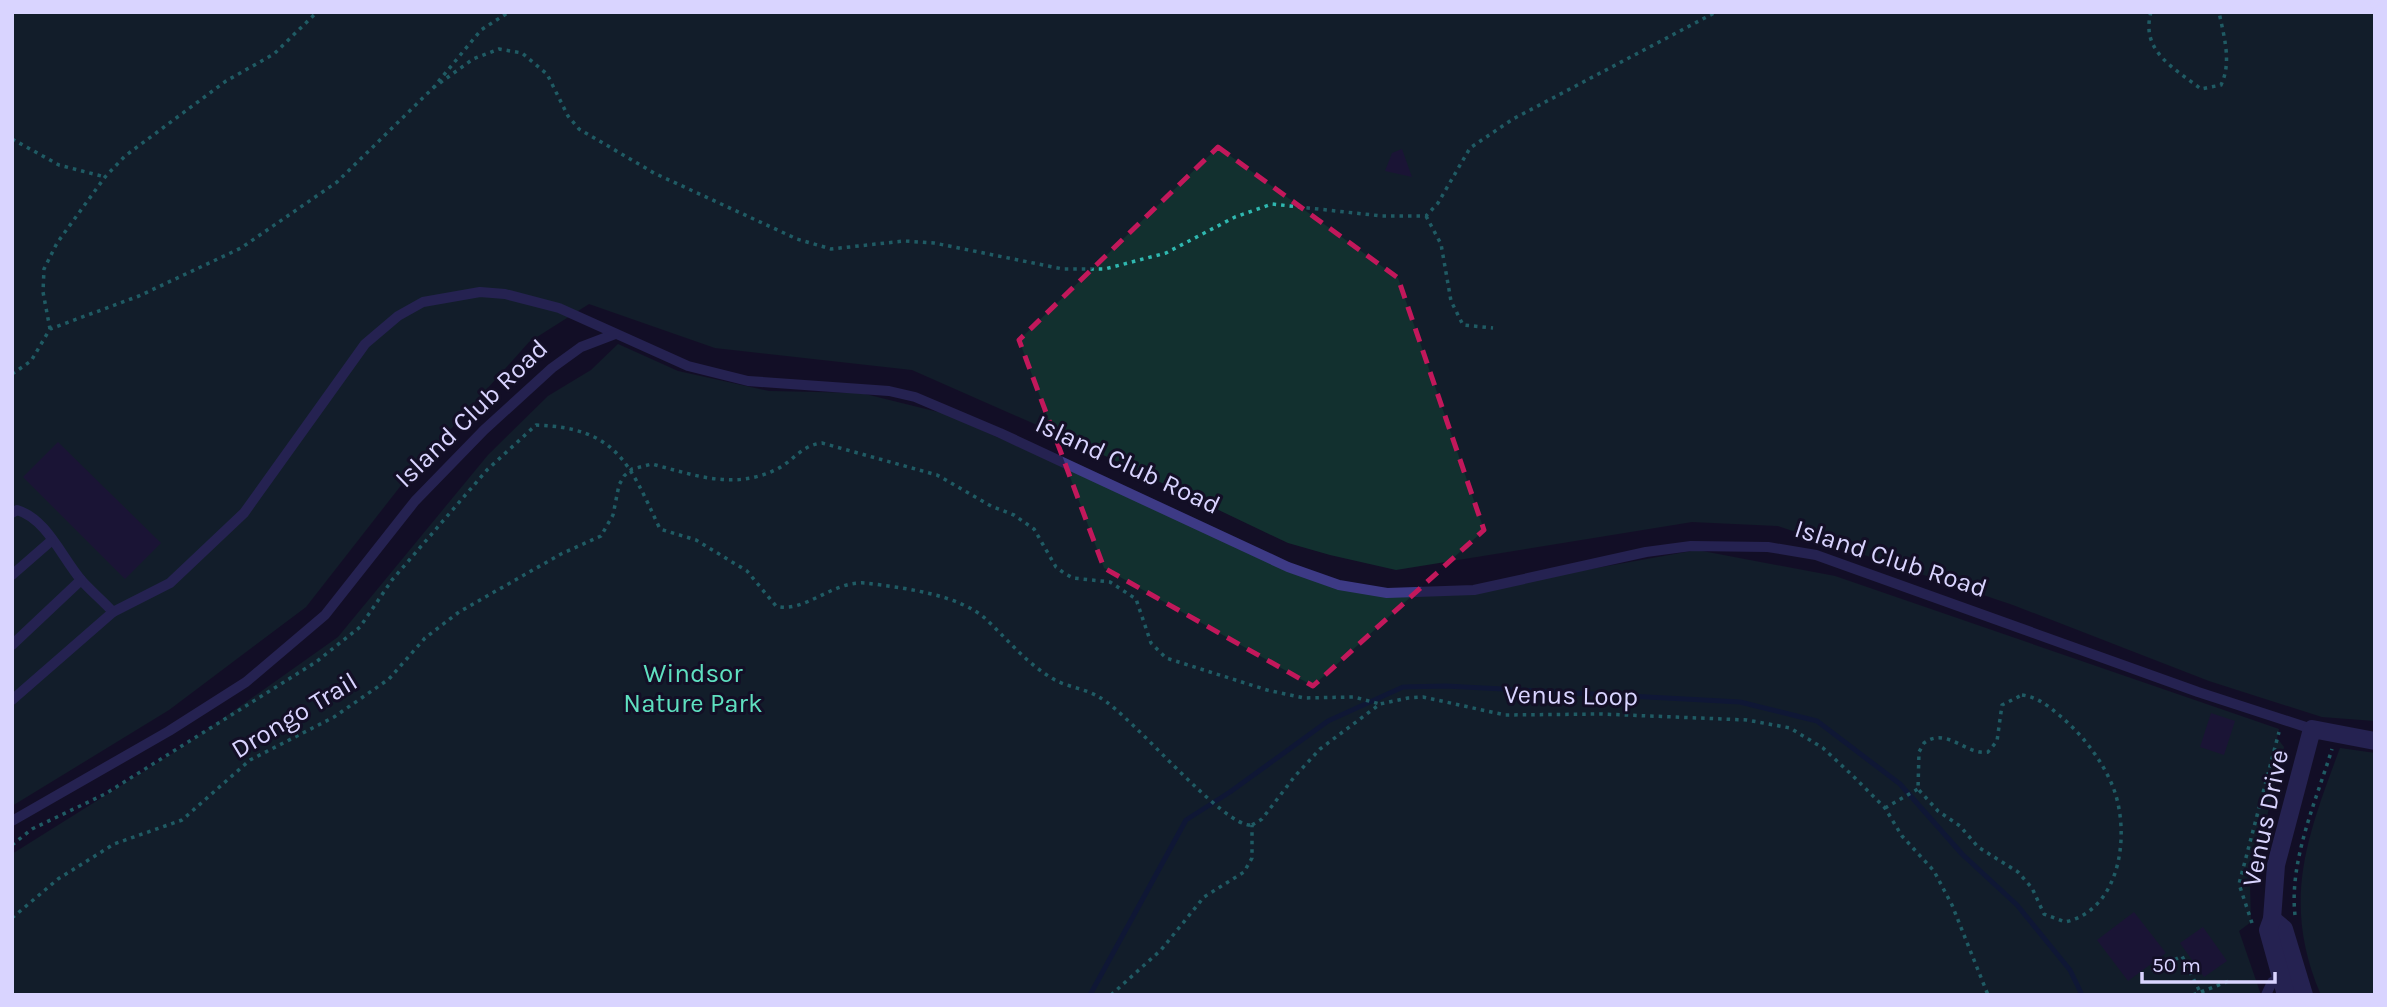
<svg xmlns="http://www.w3.org/2000/svg" width="2387" height="1007" viewBox="0 0 2387 1007" font-family="Karla,sans-serif">
<style>
.green{fill:#12302f}
.lines{fill:none;stroke-linecap:round;stroke-linejoin:round}
.stream{stroke:#0c2248;stroke-width:5}
.building{fill:#241b47}
.path{stroke:#2fb8b0;stroke-width:3.5;stroke-dasharray:3.5 5;stroke-linecap:butt}
.lane{stroke:#3d3a85;stroke-width:10}
.street{stroke:#3d3a85;stroke-width:18}
.marked{fill:none;stroke:#c2185b;stroke-width:5;stroke-dasharray:14 9;stroke-linejoin:round}
.labels{text-anchor:middle;stroke-width:6;stroke-linejoin:round;paint-order:stroke}
.street-label{font-size:26px;fill:#d9d4ff;stroke:#130f26}
.park-label{font-size:26px;fill:#5fe0c0;stroke:#130f26}
</style>
<rect width="100%" height="100%" fill="#130f26"/>
<!-- green -->
<g class="green">
<path d="M12 12H2375V721L2322 717 2209 681 2013 605 1778 526 1692 522 1396 570 1330 555 1288 543 1080 444 912 370 715 348 589 304 529 342 406 479 306 607 169 710 12 806Z"/>
<path d="M618 344 678 371 769 391 861 393 946 414 1285 567 1354 590 1441 596 1697 550 1835 576 2279 729 2277 738 2284 747 2250 886 2251 922 2239 931 2261 995H12V854L181 748 338 637 488 455 548 396 591 370Z"/>
<path d="M2340 748 2375 753V995H2321C2281 902 2307 837 2340 748Z"/>
</g>
<g class="lines">
<!-- stream -->
<path class="stream" d="M1090 995 1186 820 1230 792 1328 721 1403 687 1446 686 1740 702 1817 721 1900 784 1962 854 2017 905 2070 970 2082 995"/>
</g>
<!-- building -->
<g class="building">
<path d="M1402 149 1412 177 1385 171 1392 153Z"/>
<path d="M58 442 161 543 125 579 23 477Z"/>
<path d="M2211 713 2235 721 2224 755 2200 747Z"/>
<path d="M2134 912 2166 953 2128 981 2097 940Z"/>
<path d="M2203 927 2227 961 2204 977 2180 943Z"/>
</g>
<g class="lines">
<!-- path -->
<g class="path">
<path d="M2151 12C2140 51 2174 68 2201 89L2221 85C2232 62 2224 37 2219 12"/>
<path d="M433 88 473 59 499 49 522 53 547 74 568 116 579 129 654 173 797 239 831 249 904 241 934 243 1063 269H1105L1166 253 1235 217 1272 204 1382 216H1426L1438 203 1470 148 1513 119 1716 12"/>
<path d="M12 139 59 165 105 177"/>
<path d="M1426 216 1441 244 1451 301 1463 325 1493 328"/>
<path d="M50 329 43 292 44 269 57 243 105 177 125 156 226 81 274 54 317 12"/>
<path d="M12 374 31 361 50 329 139 296 241 248 337 182 433 88 481 30 509 12"/>
<path d="M2022 695C2037 697 2047 705 2059 715 2082 734 2102 760 2113 787 2131 833 2121 910 2065 922L2044 914 2032 888 2018 872 1978 847 1960 826 1938 811 1918 789 1919 752 1924 743C1947 726 1966 756 1988 752L1997 741 2002 705Z"/>
<path d="M1885 808 1918 789"/>
<path d="M1252 825 1262 819 1295 776 1320 749 1380 704 1408 698 1423 697 1505 715 1602 714 1747 720 1790 728 1823 748 1852 775 1885 808 1902 836 1934 871 1952 905 1988 995"/>
<path d="M12 845 32 829 105 794 316 662 360 627 392 580 487 470 536 425C617 428 629 463 660 529L696 540 747 571 776 606C804 614 833 580 866 583 903 588 959 594 987 620 1010 642 1027 664 1055 680 1068 687 1086 689 1099 697 1133 716 1224 829 1252 825"/>
<path d="M2295 915C2289 861 2316 801 2332 749"/>
<path d="M12 918 58 879 114 844 182 820 250 760 334 717 389 679 425 638 459 612 561 554 601 536 613 515 619 485 624 476 632 469 652 464C694 475 733 490 775 470 793 462 801 445 822 443L937 475 991 506 1014 515 1034 529 1056 567 1064 573 1073 578 1110 582 1136 599 1151 643 1166 658 1267 690 1304 698 1354 697 1380 704"/>
<path d="M2252 923 2239 884 2279 732"/>
<path d="M2152 971 2182 956 2200 992 2205 995"/>
<path d="M1111 995 1161 950 1204 897 1244 872 1252 858V825"/>
<path d="M2193 995 2229 981"/>
</g>
<!-- lane -->
<g class="lane">
<path d="M12 513 17 510C47 519 62 558 82 581 92 592 103 601 113 612"/>
<path d="M12 575 51 541"/>
<path d="M12 645 81 580"/>
<path d="M12 700 113 612 170 583 244 513 365 344 398 316 423 302 480 292 505 294 559 308 688 366 748 381 889 391 915 397 1000 433 1288 567 1339 585 1387 593 1474 590 1646 552 1691 546 1768 547 1816 555 2198 692 2312 729"/>
<path d="M12 821 169 731 246 682 325 615 415 501 484 430 552 368 581 347 615 334"/>
<path d="M2266 995 2272 982 2279 978"/>
</g>
<!-- street -->
<g class="street">
<path d="M2272 919 2284 929 2304 995"/>
<path d="M2286 995 2268 930 2272 919 2276 865 2312 729 2375 741"/>
</g>
</g>
<!-- marked area -->
<path d="M0 0H2387V1007H0ZM1218 147 1398 278 1484 530 1313 686 1104 568 1019 340Z" fill="#130f26" fill-opacity=".55" fill-rule="evenodd"/>
<path class="marked" d="M1218 147 1398 278 1484 530 1313 686 1104 568 1019 340Z"/>
<g class="labels">
<!-- street labels -->
<g class="street-label">
<text transform="translate(471 413) rotate(-44)" y="9">Island Club Road</text>
<text transform="translate(1128 464) rotate(25)" y="9">Island Club Road</text>
<text transform="translate(1891 558) rotate(18)" y="9">Island Club Road</text>
<text transform="translate(1571 695) rotate(1)" y="9">Venus Loop</text>
<text transform="translate(294 715) rotate(-31)" y="9">Drongo Trail</text>
<text transform="translate(2265 818) rotate(-78)" y="9">Venus Drive</text>
</g>
<!-- park labels -->
<g class="park-label">
<text x="693" y="682">Windsor<tspan x="693" dy="30">Nature Park</tspan></text>
</g>
</g>
<!-- border -->
<rect width="2387" height="1007" fill="none" stroke="#d9d4ff" stroke-width="28"/>
<!-- scale -->
<path d="M2142 972v10h133v-10" fill="none" stroke="#d9d4ff" stroke-width="3.5"/>
<text x="2152" y="972" font-size="21" fill="#d9d4ff" stroke="#130f26" stroke-width="5" paint-order="stroke">50 m</text>
</svg>
